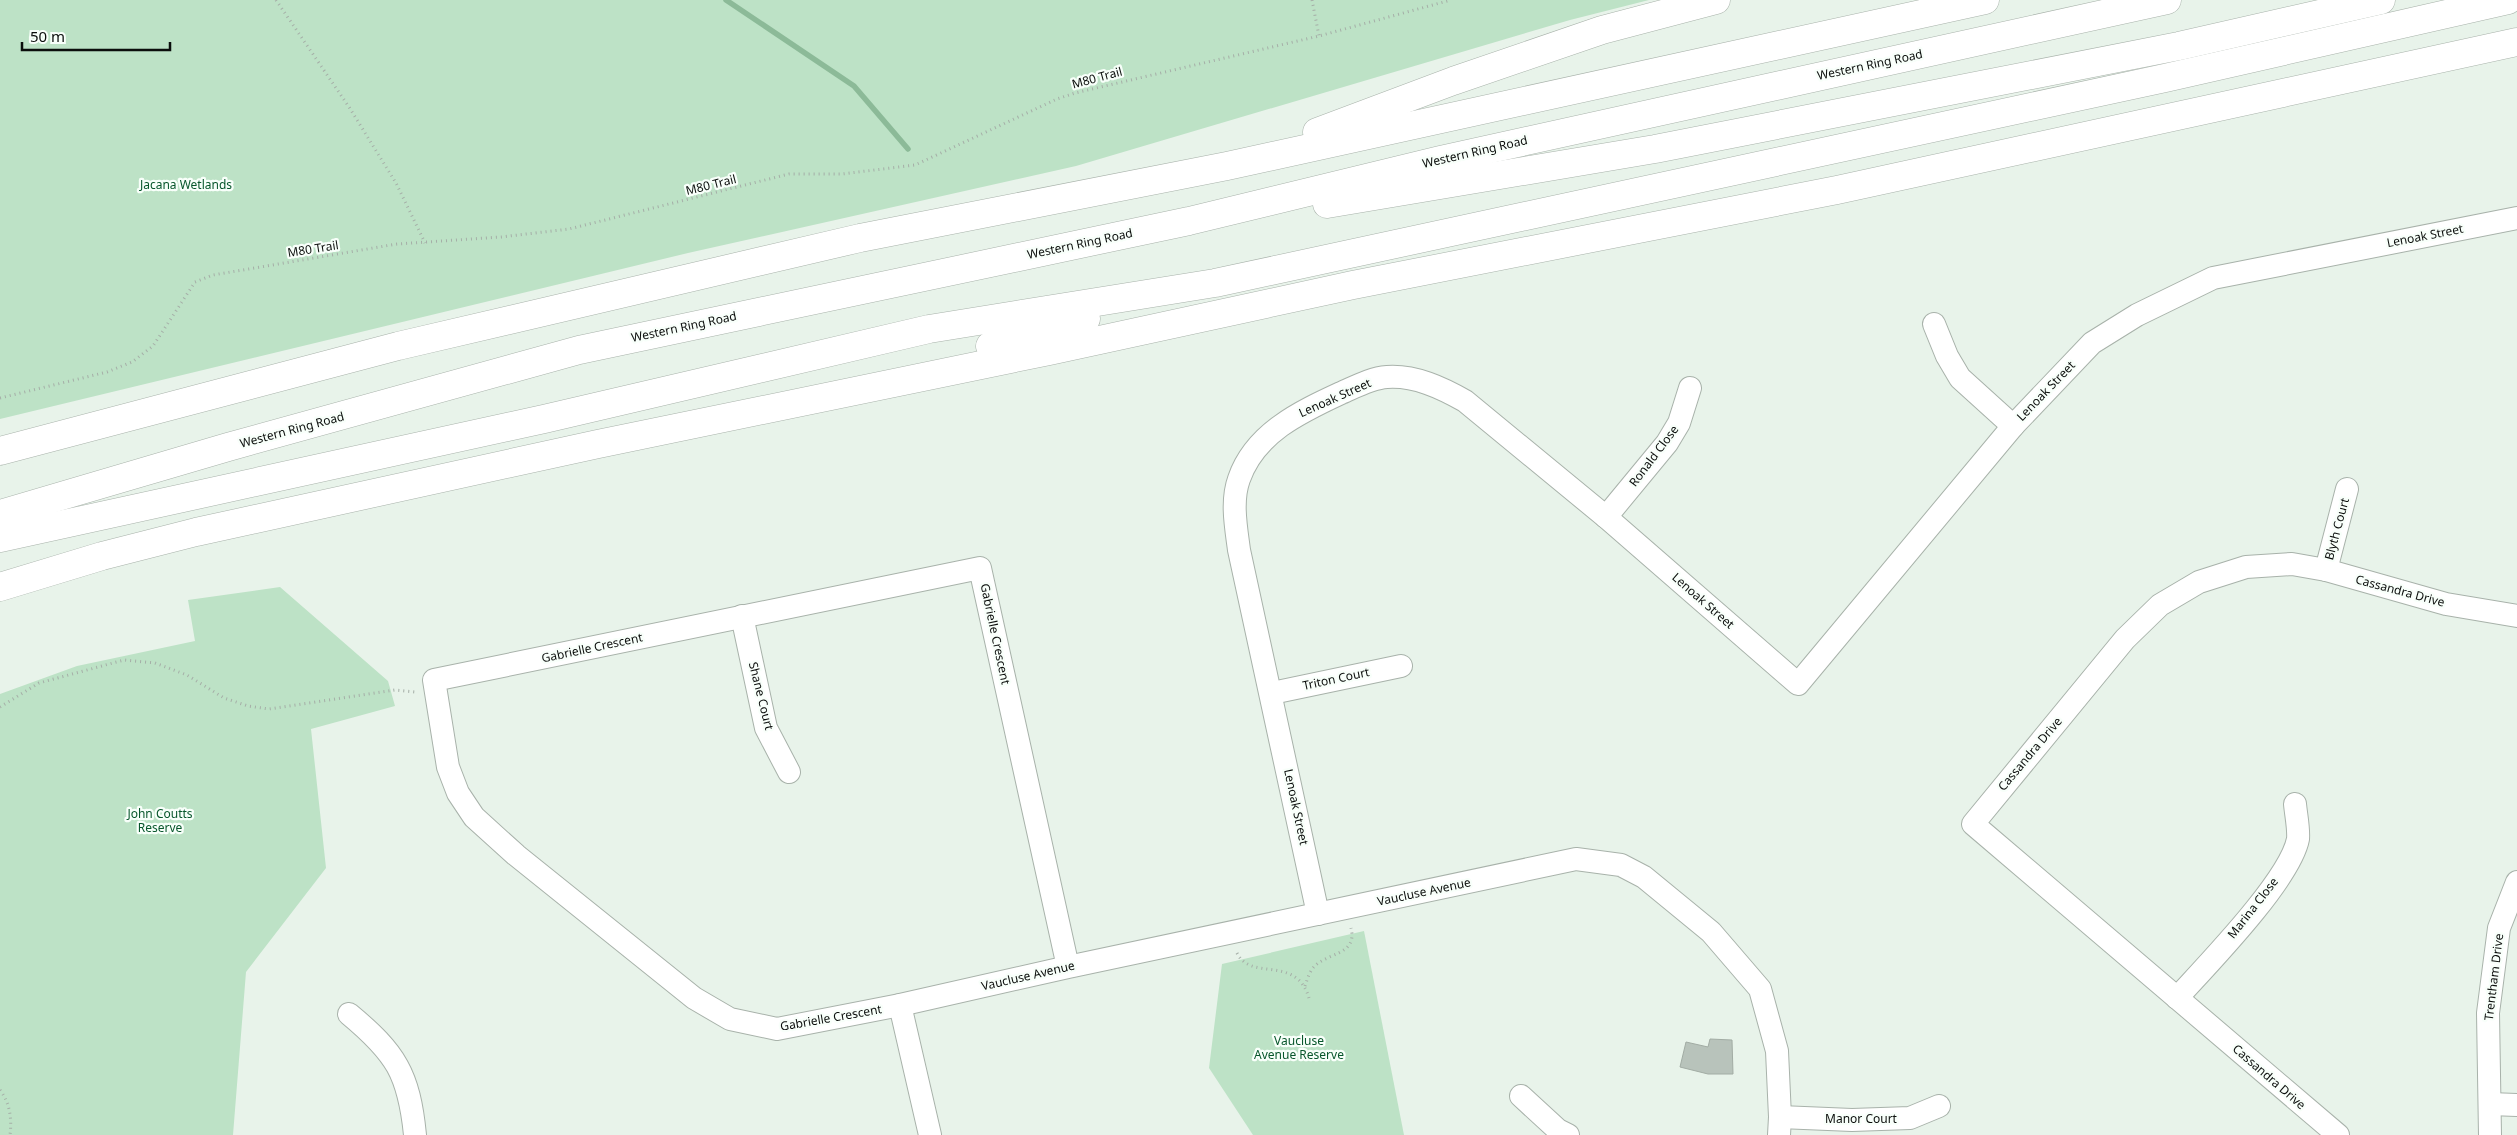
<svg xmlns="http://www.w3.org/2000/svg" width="2517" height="1135" viewBox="0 0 2517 1135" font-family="'Noto Sans',sans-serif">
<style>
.green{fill:#bde2c6}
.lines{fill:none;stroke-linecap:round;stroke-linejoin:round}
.stream{stroke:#8cba98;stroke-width:5.5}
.building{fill:#b8c3bb;stroke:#a2aca4}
.minor-casing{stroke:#a8b2aa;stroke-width:24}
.highway-casing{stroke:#a8b2aa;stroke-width:29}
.path{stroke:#a5aea7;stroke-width:3;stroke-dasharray:1 4;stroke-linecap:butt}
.minor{stroke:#fff;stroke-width:22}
.highway{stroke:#fff;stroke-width:28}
.labels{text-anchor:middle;stroke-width:4.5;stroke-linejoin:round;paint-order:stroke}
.street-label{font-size:12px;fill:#0b0e0c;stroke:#f8fffa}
.park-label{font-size:12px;fill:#07562b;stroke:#f8fffa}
</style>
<rect width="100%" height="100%" fill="#e8f3ea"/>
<!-- green -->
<g class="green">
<path d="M0 0H1649L1570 20 1076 166 688 253 0 419Z"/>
<path d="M280 587 388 681 395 706 311 729 326 868 246 972 233 1135H0V694L77 666 195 641 188 600Z"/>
<path d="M1364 931 1404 1135H1253L1209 1068 1222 964Z"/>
</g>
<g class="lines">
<!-- stream -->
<path class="stream" d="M726 0 854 86 908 149"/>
</g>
<!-- building -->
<path class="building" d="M1710 1039 1732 1040 1733 1074H1708L1680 1067 1686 1042 1708 1047Z"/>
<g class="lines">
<!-- minor casing -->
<g class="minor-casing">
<g id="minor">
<path d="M1934 324 1947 356 1960 378 2013 426"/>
<path d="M1606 517 1667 443 1679 423 1690 388"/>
<path d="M2326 570 2347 489"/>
<path d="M742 616 766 728 789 772"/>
<path d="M1272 693 1401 666"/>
<path d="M1318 914 1239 550C1236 527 1231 501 1239 479 1255 433 1300 412 1341 393 1355 387 1371 378 1387 377 1415 375 1442 388 1465 401L1606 517 1798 684 2013 426 2092 343 2137 315 2213 278 2517 218"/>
<path d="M1068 967 980 568 434 680 448 767 458 793 474 817 516 855 694 998 730 1019 777 1029 900 1005 1068 967 1576 859 1621 865 1644 877 1711 932 1760 989 1777 1051 1780 1117 1779 1135"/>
<path d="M2177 998C2207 965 2290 880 2298 839 2299 829 2296 815 2295 804"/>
<path d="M900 1005 930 1135"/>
<path d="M349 1014C396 1053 409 1074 415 1135"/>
<path d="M1521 1096 1558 1130 1568 1135"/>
<path d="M2490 1104 2517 1105"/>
<path d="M1780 1117 1852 1120 1910 1118 1939 1106"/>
<path d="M2338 1135 1973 824 2125 639 2160 605 2199 582 2246 567 2292 564 2326 570 2446 604 2517 616"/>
<path d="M2490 1135 2488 1013 2499 928 2517 882"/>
</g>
</g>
<!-- highway casing -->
<g class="highway-casing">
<g id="highway">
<path d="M1317 132 1453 81 1602 30 1716 0"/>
<path d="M1327 204 1655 149 2179 46 2381 0"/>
<path d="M990 346 1086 319"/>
<path d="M0 451 398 346 860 238 1227 166 1985 0"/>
<path d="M0 514 228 447 579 350 1189 221 1440 160 2167 0"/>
<path d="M0 538 544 419 929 329 1215 283 2165 78 2508 0"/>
<path d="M0 587 102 556 196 532 598 444 1049 351 1353 285 1837 190 2517 42"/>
</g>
</g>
<!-- path -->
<g class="path">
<path d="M276 0 349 107 396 183 425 243"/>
<path d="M1312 0 1319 36"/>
<path d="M0 398 107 372 132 362 153 346 195 282 213 275 397 244 501 237 569 229 789 174H842L915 165 1057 99 1075 93 1319 36 1451 0"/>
<path d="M0 707 39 683 124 660 155 663 187 675 224 698 248 706 269 709 395 690 415 692"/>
<path d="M1237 953C1251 982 1296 954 1309 998"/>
<path d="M1305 986C1307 980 1309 973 1313 968 1326 952 1358 956 1351 928"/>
<path d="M0 1090C10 1103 12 1119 10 1135"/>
</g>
<!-- minor -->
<use href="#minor" class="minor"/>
<!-- highway -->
<use href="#highway" class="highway"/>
</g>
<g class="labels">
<!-- street labels -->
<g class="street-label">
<text transform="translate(1870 65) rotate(-12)" y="4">Western Ring Road</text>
<text transform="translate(1097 78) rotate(-15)" y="4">M80 Trail</text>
<text transform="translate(1475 152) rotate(-13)" y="4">Western Ring Road</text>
<text transform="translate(711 185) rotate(-14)" y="4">M80 Trail</text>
<text transform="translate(2425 236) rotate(-11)" y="4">Lenoak Street</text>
<text transform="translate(1080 244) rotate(-12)" y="4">Western Ring Road</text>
<text transform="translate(313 249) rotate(-9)" y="4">M80 Trail</text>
<text transform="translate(684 327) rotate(-12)" y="4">Western Ring Road</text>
<text transform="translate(2046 391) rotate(-46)" y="4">Lenoak Street</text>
<text transform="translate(1335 398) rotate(-24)" y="4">Lenoak Street</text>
<text transform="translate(292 430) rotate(-15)" y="4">Western Ring Road</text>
<text transform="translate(1654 456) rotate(-53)" y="4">Ronald Close</text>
<text transform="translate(2337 529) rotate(-75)" y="4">Blyth Court</text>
<text transform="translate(2400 591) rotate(15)" y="4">Cassandra Drive</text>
<text transform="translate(1703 601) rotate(41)" y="4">Lenoak Street</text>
<text transform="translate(995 634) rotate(78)" y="4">Gabrielle Crescent</text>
<text transform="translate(592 648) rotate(-12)" y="4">Gabrielle Crescent</text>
<text transform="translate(1336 679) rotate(-12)" y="4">Triton Court</text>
<text transform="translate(761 696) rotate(76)" y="4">Shane Court</text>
<text transform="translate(2030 754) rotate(-50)" y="4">Cassandra Drive</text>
<text transform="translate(1296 807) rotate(78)" y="4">Lenoak Street</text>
<text transform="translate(1424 892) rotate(-12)" y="4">Vaucluse Avenue</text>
<text transform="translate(2253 908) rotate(-52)" y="4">Marina Close</text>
<text transform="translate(1028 976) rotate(-13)" y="4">Vaucluse Avenue</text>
<text transform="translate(2494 977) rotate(-83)" y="4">Trentham Drive</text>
<text transform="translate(831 1018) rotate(-10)" y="4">Gabrielle Crescent</text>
<text transform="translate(2269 1077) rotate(41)" y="4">Cassandra Drive</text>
<text x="1861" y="1123">Manor Court</text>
</g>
<!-- park labels -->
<g class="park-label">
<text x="186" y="189">Jacana Wetlands</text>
<text x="160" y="818">John Coutts<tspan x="160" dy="14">Reserve</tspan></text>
<text x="1299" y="1045">Vaucluse<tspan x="1299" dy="14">Avenue Reserve</tspan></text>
</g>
</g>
<!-- scale -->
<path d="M22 42v8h148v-8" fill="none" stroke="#0b0e0c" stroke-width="2.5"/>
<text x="30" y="42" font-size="15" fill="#0b0e0c" stroke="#f8fffa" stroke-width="4" paint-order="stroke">50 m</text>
</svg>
